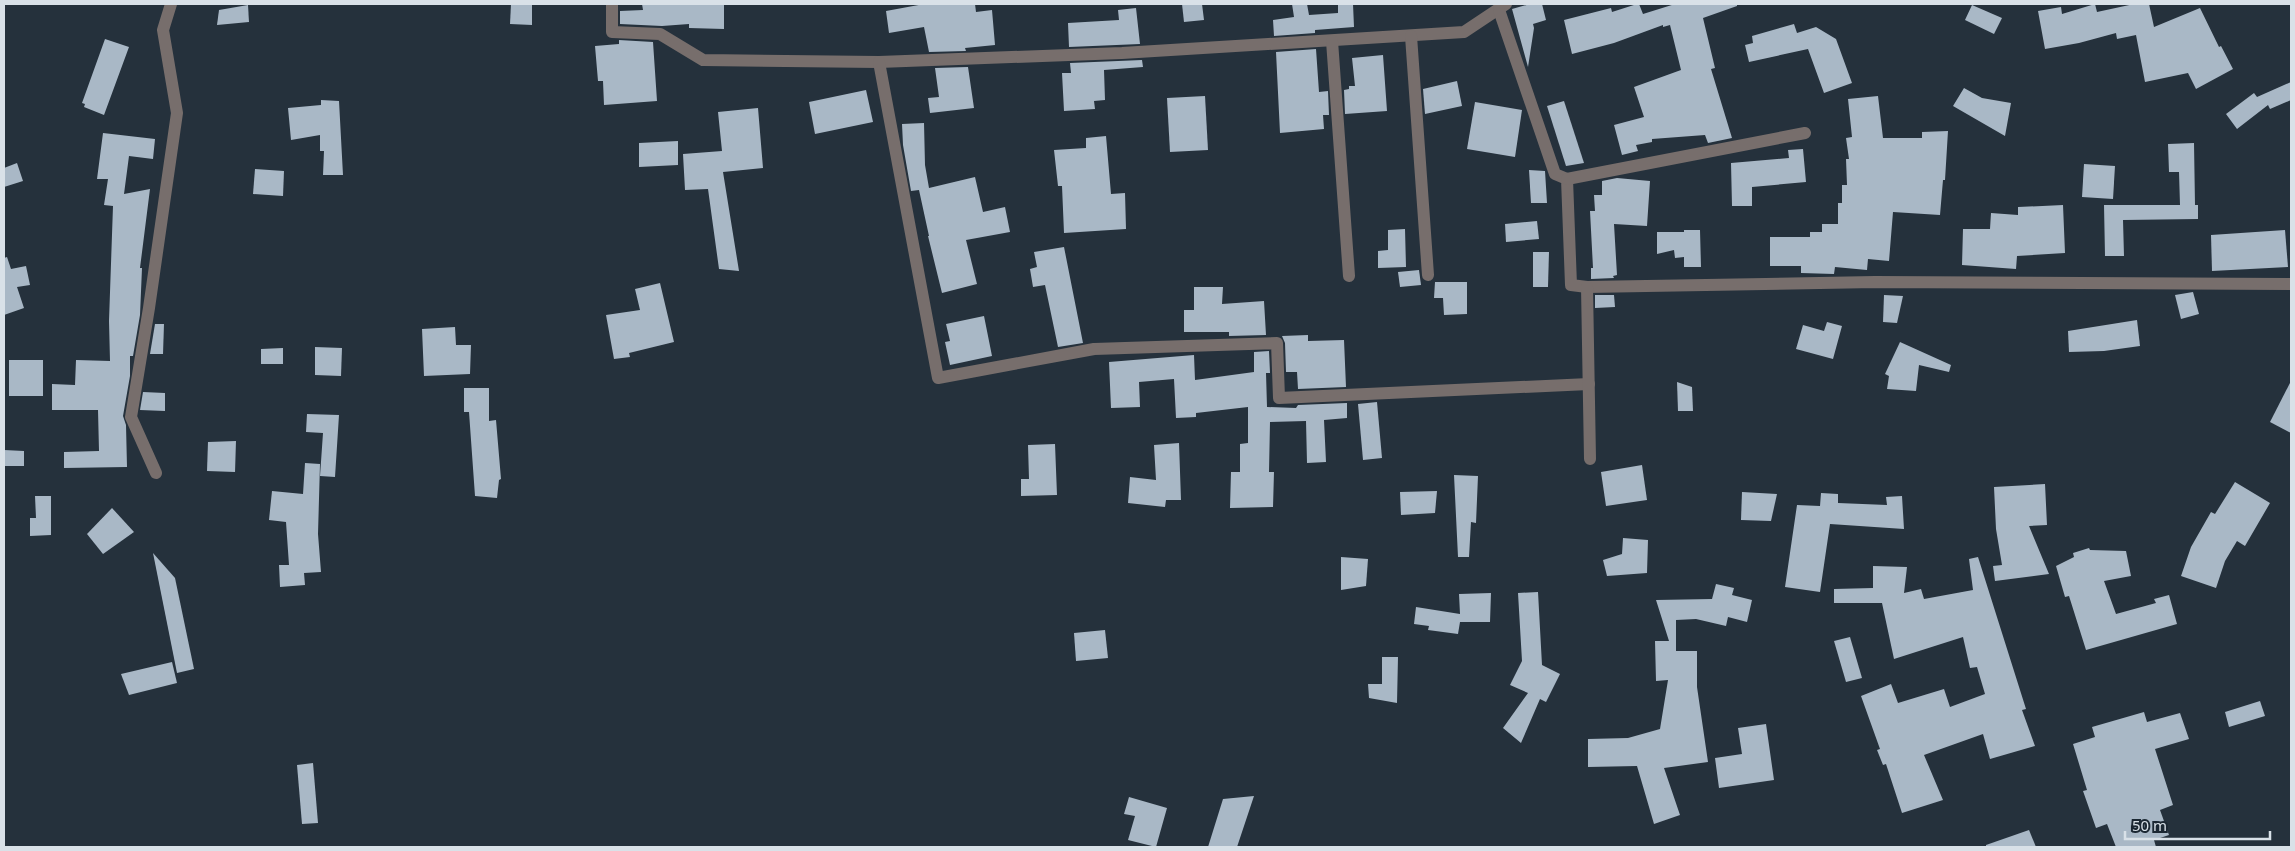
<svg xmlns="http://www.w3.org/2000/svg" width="2295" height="851" viewBox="0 0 2295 851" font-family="'Noto Sans',sans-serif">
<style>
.building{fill:#a9b8c6}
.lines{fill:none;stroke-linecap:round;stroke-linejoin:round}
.minor{stroke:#776e6c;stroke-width:12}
</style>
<rect width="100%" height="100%" fill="#25313c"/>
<!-- building -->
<g class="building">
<path d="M511 4H532V25L510 24Z"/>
<path d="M642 4H724V29L689 28V24L662 26 620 24V11L643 10Z"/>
<path d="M924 4H975L976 12 992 10 995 45 965 48 966 51 929 52 924 27 889 33 886 11Z"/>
<path d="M1182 4H1202L1204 20 1184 22Z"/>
<path d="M1292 4H1307L1309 15 1338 13V4H1353L1354 27 1315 30V33L1274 36 1273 20 1294 17Z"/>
<path d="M1530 4H1542L1546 20 1533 24 1534 28 1528 67 1512 9Z"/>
<path d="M1637 4H1639L1643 14 1675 4H1737V6L1703 18 1715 68 1711 69 1732 138 1708 143 1705 135 1652 139V142L1636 145 1638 151 1622 155 1614 125 1644 117 1634 87 1681 70 1670 25 1663 27V25L1614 43 1572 54 1564 20 1611 8 1612 12Z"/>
<path d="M2095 4 2097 12 2134 4H2149L2154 27 2200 8 2219 47 2221 46 2233 69 2196 89 2188 73 2145 82 2136 35 2117 39 2116 33 2079 43 2045 49 2038 11 2061 7 2062 14Z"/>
<path d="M248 5 249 22 217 25 219 10Z"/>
<path d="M1972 5 2002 18 1994 34 1965 20Z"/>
<path d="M1136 8 1140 44 1069 47 1068 23 1119 20 1118 10Z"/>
<path d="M1794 24 1797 33 1816 27 1836 39 1852 83 1824 93 1808 49 1749 62 1745 45 1753 43 1752 36Z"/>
<path d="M105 39 129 47 104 115 84 107 85 104 82 103Z"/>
<path d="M619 40 653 42 657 101 604 105 603 81H598L595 46 619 44Z"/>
<path d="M1316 49 1319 92 1328 91 1329 115H1323L1324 129 1280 133 1276 52Z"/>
<path d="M1383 55 1387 111 1345 114 1344 90 1349 89V86H1355L1352 58Z"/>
<path d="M1142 60 1143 67 1104 70 1105 100 1094 101 1095 109 1064 111 1062 73H1071L1070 63Z"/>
<path d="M968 67 974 108 930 113 928 98 939 97 935 68Z"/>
<path d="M1457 81 1462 106 1425 114 1423 89Z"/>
<path d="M2291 82V100L2270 109 2268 105 2237 129 2226 114 2254 93 2257 97Z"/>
<path d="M1964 88 1982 98 2011 103 2005 136 1953 106Z"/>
<path d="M866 90 873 122 815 134 809 102Z"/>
<path d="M1205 96 1208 150 1170 152 1167 98Z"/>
<path d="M1878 96 1883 138H1922V132L1948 131 1945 180H1943L1940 215 1893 212 1889 261 1868 259 1867 270 1835 267 1834 274 1801 273V266H1770V237H1810V232H1822V224H1838V203H1842V185H1847L1846 159H1849L1846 138 1852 137 1848 99Z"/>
<path d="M321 100 339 101 343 175H323L324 151H320V135L291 140 288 108 321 105Z"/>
<path d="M1564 101 1584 163 1566 166 1547 106Z"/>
<path d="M1475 102 1522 110 1515 157 1467 149Z"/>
<path d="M758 108 763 168 723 172 739 271 719 269 708 189 685 190 683 154 722 151 718 112Z"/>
<path d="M924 123 925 165 929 188 975 177 983 212 1005 207 1010 232 966 240 977 284 942 293 928 236H929L919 190 911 191 903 145 902 124Z"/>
<path d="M103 133 155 139 153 159 129 156 124 194 150 189 140 268H142L140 315 133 356H130V376L123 416 126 425 127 467 64 468V452L99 451 98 410H52V384L75 385 76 360 110 361 109 321 113 206 104 205 108 179H97Z"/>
<path d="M1106 136 1111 194 1125 193 1126 229 1064 233 1062 186H1058L1054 150 1086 148V138Z"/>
<path d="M678 141V165L639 167V143Z"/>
<path d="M2194 143 2195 205H2198V219L2123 220 2124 256H2105L2104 205H2180L2179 172H2169L2168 144Z"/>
<path d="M1803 149 1806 182 1752 187V206H1732L1731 163 1789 158 1788 150Z"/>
<path d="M17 163 23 181 4 187V168Z"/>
<path d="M2084 164 2115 166 2113 199 2082 197Z"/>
<path d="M255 169 284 171 283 196 253 194Z"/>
<path d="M1529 170 1545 171 1547 203H1531Z"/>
<path d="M1617 178 1650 181 1647 226 1614 224 1617 275 1613 276 1614 278 1591 279V268H1593L1590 211H1595L1594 195H1602V181Z"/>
<path d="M2063 205 2065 253 2017 256 2016 269 1962 265 1963 229H1990L1991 213 2018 215V207Z"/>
<path d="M1537 221 1539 239 1506 242 1505 224Z"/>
<path d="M1405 229 1406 267 1378 268V251L1388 250V230Z"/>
<path d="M1684 230H1700L1701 267H1684V257L1675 258 1674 250 1657 254V232H1684Z"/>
<path d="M2285 230 2288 267 2212 271 2211 235Z"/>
<path d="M1064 247 1083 343 1058 347 1045 285 1033 287 1030 269 1037 267 1034 252Z"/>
<path d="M1533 252H1549L1548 287H1533Z"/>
<path d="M7 257 11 269 26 266 30 285 17 287 24 308 4 315V258Z"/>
<path d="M1419 270 1421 285 1400 287 1398 272Z"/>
<path d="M1435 282H1467V314L1444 315 1443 298H1434Z"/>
<path d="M660 283 674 342 629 353 630 357 614 359 606 315 640 310 635 289Z"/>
<path d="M1194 287H1223L1222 304 1264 301 1266 335 1229 336V332H1184V310H1194Z"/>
<path d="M2193 292 2199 314 2181 319 2175 295Z"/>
<path d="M1595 295H1614L1615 307 1595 308Z"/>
<path d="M1884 295 1903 296 1897 323 1883 322Z"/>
<path d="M984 316 992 356 950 365 945 342 950 341 946 324Z"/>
<path d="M2137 320 2140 346 2104 351 2069 352 2068 331Z"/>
<path d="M1827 322 1842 326 1833 359 1796 349 1803 325 1824 331Z"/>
<path d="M155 324H164L163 354H150Z"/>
<path d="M455 327 456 345H471L470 374 424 376 422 329Z"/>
<path d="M1308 335V341L1344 340 1346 387 1298 389 1297 372H1286L1285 343 1282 336Z"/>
<path d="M1900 342 1951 365 1949 372 1919 365 1916 391 1887 389 1889 376 1885 374Z"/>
<path d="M315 347 342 348 341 376 315 375Z"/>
<path d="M283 348V364H261V349Z"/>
<path d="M1269 351 1270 373H1266L1267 407 1296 408 1298 405 1347 403V418L1324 420 1326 462 1307 463 1306 421 1270 422 1269 472H1274L1273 507 1230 508 1231 472H1240V444L1248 443V407L1196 413V417L1176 418 1174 379 1139 382 1140 407 1111 408 1109 362 1194 355 1195 380 1254 372V352Z"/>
<rect x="9" y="360" width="34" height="36"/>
<path d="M2291 381V433L2270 422Z"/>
<path d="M1677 382 1692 387 1693 411H1678Z"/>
<path d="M464 388H489V421L496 420 501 479 499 480 497 498 475 496 469 412H464Z"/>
<path d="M143 392 165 393V411L140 410Z"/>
<path d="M1377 402 1382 458 1363 460 1358 404Z"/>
<path d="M307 414 339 415 335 477 320 476 323 433 306 432Z"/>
<path d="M236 441 235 472 207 471 208 442Z"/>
<path d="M1179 443 1181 500H1166L1165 507 1128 503 1130 477 1156 480 1154 445Z"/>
<path d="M1055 444 1057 495 1021 496V479H1029L1028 445Z"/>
<path d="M4 450 24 451V466H4Z"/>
<path d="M305 463 320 464 318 534 321 572 304 573 305 585 280 587 279 565H289L286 522 269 520 272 491 303 494Z"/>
<path d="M1642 465 1647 500 1606 506 1601 472Z"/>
<path d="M1454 475 1478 476 1476 523 1471 522 1469 557H1458Z"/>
<path d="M2235 482 2270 503 2245 546 2237 541 2225 561 2216 588 2181 576 2191 547 2211 512 2215 514Z"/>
<path d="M2045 484 2047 525 2029 526 2049 574 1995 581 1993 566 2002 565 1996 529 1994 487Z"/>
<path d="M1437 491 1435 513 1401 515 1400 492Z"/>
<path d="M1742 492 1777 494 1771 521 1741 520Z"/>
<path d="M1821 493 1838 494V503L1887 505 1886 497 1902 496 1904 529 1830 524 1820 592 1785 587 1797 505 1820 506Z"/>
<path d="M35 496H51V535L30 536V518H36Z"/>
<path d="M112 508 134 532 103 554 87 534Z"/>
<path d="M1623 538 1648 540 1647 573 1607 576 1603 560 1622 554Z"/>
<path d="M2089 548 2090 550 2126 551 2131 576 2104 581 2116 614 2156 603 2154 599 2169 595 2177 624 2086 650 2069 596 2065 597 2056 566 2074 557 2073 553Z"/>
<path d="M153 553 175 578 194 669 177 673Z"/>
<path d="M1341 557 1368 559 1366 586 1341 590Z"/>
<path d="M1978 557 2026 709 2022 710 2035 746 1990 759 1983 734 1924 755 1943 800 1902 813 1886 764 1883 765 1877 750 1880 749 1861 696 1891 684 1898 703 1944 689 1950 707 1985 694 1977 667 1970 668 1963 637 1894 659 1882 603H1834V589L1873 588V566L1907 567 1904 593 1921 589 1924 599 1973 590 1969 559Z"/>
<path d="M1716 584 1734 588 1732 595 1752 600 1747 622 1728 617 1726 626 1696 619 1676 620V651H1697V687L1708 762 1664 768 1680 815 1654 824 1637 766 1588 767V739L1628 738 1660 729 1668 680 1656 681 1655 641H1669L1656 600 1712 599Z"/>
<path d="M1538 592 1542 665 1560 674 1546 702 1540 699 1521 743 1503 728 1528 693 1510 685 1522 661 1518 593Z"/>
<path d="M1491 593 1490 622H1460L1458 634 1428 630 1429 626 1414 624 1416 607 1460 614 1459 594Z"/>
<path d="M1105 630 1108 658 1076 661 1074 633Z"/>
<path d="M1850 637 1862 678 1846 682 1834 641Z"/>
<path d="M1382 657H1398L1397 703 1369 698 1368 684H1382Z"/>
<path d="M172 662 177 683 129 695 121 674Z"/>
<path d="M2260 701 2265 716 2229 727 2225 712Z"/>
<path d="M2144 712 2147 722 2180 713 2189 739 2155 749 2173 805 2160 810 2169 835 2154 840 2156 847H2116L2107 824 2096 828 2083 791 2087 790 2073 744 2095 737 2092 727Z"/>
<path d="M1766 724 1774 780 1719 788 1715 758 1742 754 1738 728Z"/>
<path d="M313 763 318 823 302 824 297 765Z"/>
<path d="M1254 796 1237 847H1208L1223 799Z"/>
<path d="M1129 797 1167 808 1156 847 1128 840 1135 816 1124 814Z"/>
<path d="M2029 830 2036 847H1986V845Z"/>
</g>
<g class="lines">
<!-- minor -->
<g class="minor">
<path d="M612 4V32L660 34 703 60 879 62 1122 53 1464 32 1506 4"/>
<path d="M1499 10 1555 174 1567 179 1571 285 1587 287 1875 282 2291 284"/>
<path d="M1411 36 1428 275"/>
<path d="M1332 41 1349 276"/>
<path d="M879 62 938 378 1094 349 1277 343 1279 398 1589 384"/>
<path d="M1567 179 1805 133"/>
<path d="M1587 287 1590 459"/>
<path d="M156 473 131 417 149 308 177 113 163 30 171 4"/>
</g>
</g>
<!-- border -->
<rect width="2295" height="851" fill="none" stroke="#d9e1e8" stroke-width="10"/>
<!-- scale -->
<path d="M2125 831v8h145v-8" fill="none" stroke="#d9e1e8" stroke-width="2.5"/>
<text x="2132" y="831" font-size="15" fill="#d9e1e8" stroke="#1b2732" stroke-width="4" paint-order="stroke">50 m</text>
</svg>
